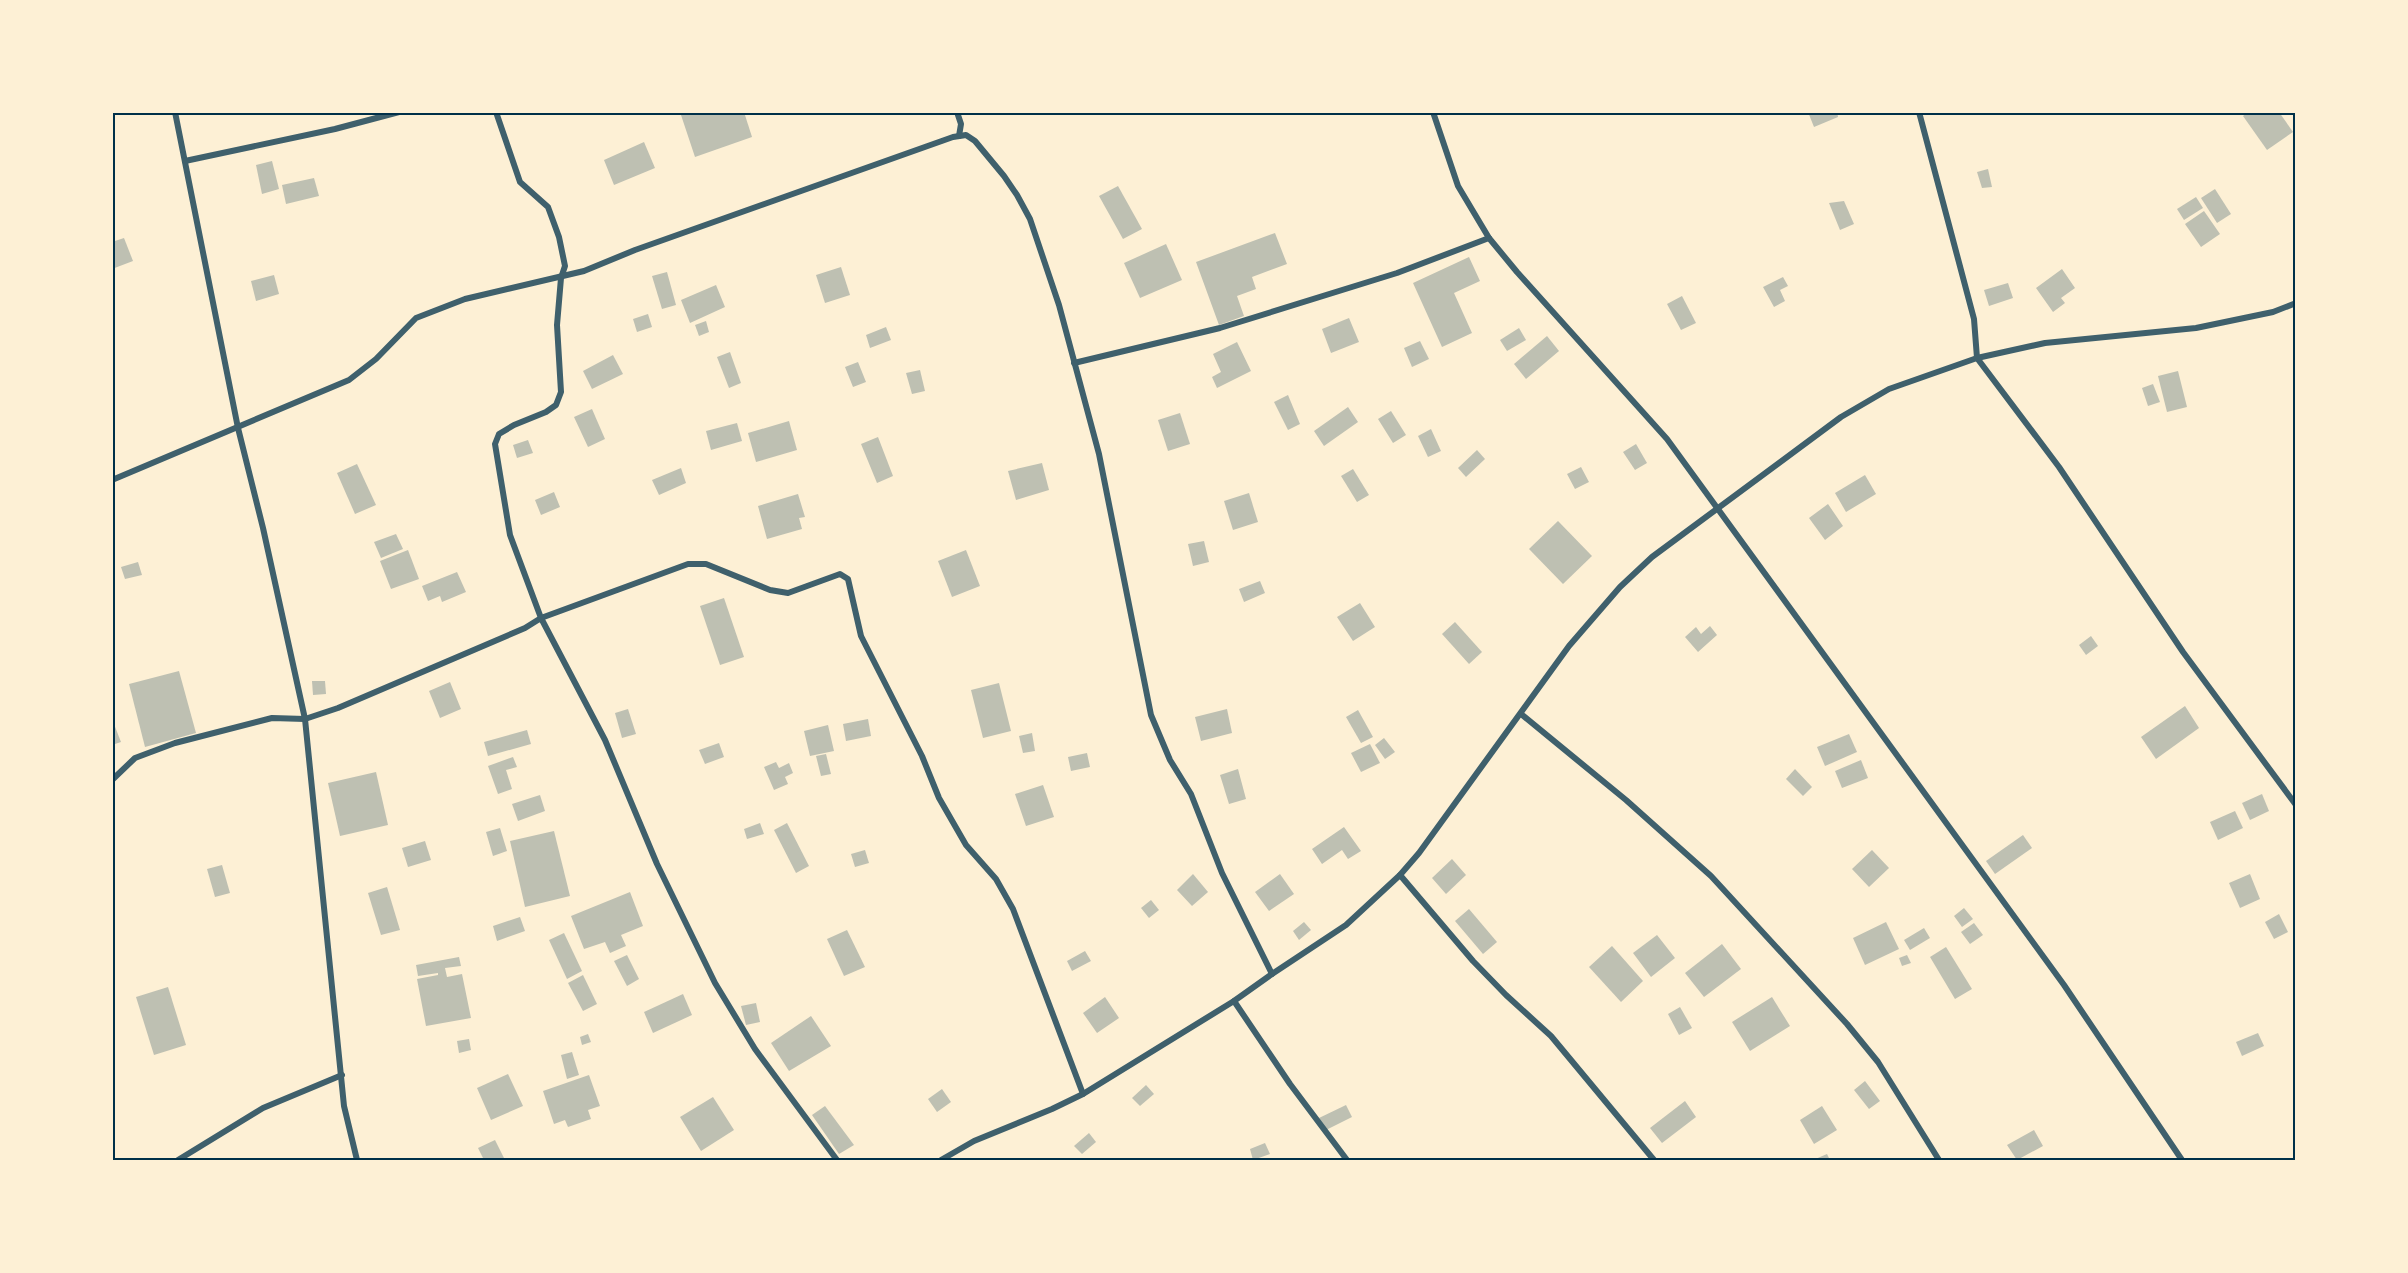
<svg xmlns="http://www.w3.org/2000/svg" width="2408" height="1273" viewBox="0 0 2408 1273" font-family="Signika,sans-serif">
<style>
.building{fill:#bec0b2}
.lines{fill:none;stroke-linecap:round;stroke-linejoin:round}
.minor{stroke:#3f606c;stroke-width:6}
.neatline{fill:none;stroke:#003049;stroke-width:2}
</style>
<rect width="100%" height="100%" fill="#fdf0d5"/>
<!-- building -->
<g class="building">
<path d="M689 112H744L752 137 695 157 681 115Z"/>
<path d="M1808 112H1837L1838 117 1814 127Z"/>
<path d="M2248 112H2279L2293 132 2267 150 2243 116Z"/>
<path d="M644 142 655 168 614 185 604 160Z"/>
<path d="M272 161 279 189 262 194 256 165Z"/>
<path d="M1988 169 1992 187 1982 188 1977 172Z"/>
<path d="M314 178 319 196 286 204 282 185Z"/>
<path d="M1118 186 1142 229 1123 239 1099 196Z"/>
<path d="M2215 189 2231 214 2217 223 2201 198Z"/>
<path d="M2196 197 2203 208 2184 220 2177 209Z"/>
<path d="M1844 201 1854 224 1840 230 1829 203Z"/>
<path d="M2204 211 2220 234 2201 247 2185 224Z"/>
<path d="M1275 233 1287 264 1252 277 1256 289 1237 296 1244 316 1219 325 1196 262Z"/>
<path d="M124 238 133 261 112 269V242Z"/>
<path d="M1166 244 1182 280 1140 298 1124 263Z"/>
<path d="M1469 257 1480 281 1454 293 1472 333 1442 347 1413 283Z"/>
<path d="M841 267 850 295 825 303 816 275Z"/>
<path d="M2062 269 2075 288 2061 298 2065 303 2053 312 2036 288Z"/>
<path d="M667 272 676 305 662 309 652 276Z"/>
<path d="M274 275 279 294 256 301 251 281Z"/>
<path d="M1783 277 1788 286 1780 290 1785 301 1774 307 1763 287Z"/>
<path d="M2008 283 2013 298 1989 306 1984 290Z"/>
<path d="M716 285 725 307 690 323 681 300Z"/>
<path d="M1682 296 1696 323 1681 330 1667 304Z"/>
<path d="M648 314 652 327 637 332 633 319Z"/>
<path d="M1349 318 1359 342 1331 353 1322 329Z"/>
<path d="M706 321 709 332 699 336 695 325Z"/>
<path d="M886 327 891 340 870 348 866 335Z"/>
<path d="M1519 328 1526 340 1507 351 1500 340Z"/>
<path d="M1547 336 1559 351 1526 379 1514 364Z"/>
<path d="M1420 341 1429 359 1412 367 1404 348Z"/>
<path d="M1237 342 1251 371 1217 388 1212 377 1221 372 1213 354Z"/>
<path d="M730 352 741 383 729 388 717 357Z"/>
<path d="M613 355 623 374 592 389 583 371Z"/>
<path d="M858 362 866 382 853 387 845 367Z"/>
<path d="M920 370 925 391 912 394 906 373Z"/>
<path d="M2178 371 2187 407 2167 412 2158 376Z"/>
<path d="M2153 384 2160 402 2148 406 2142 388Z"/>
<path d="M1288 395 1300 424 1288 430 1274 402Z"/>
<path d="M1348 407 1358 422 1324 446 1314 431Z"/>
<path d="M592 409 605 439 588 447 574 417Z"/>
<path d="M1391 411 1406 435 1393 443 1378 419Z"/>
<path d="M1180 413 1190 444 1168 451 1158 420Z"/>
<path d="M789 421 797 450 756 462 748 433Z"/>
<path d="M737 423 742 441 711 450 706 431Z"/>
<path d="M1431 429 1441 451 1428 457 1418 436Z"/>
<path d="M878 437 893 476 877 483 861 444Z"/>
<path d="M528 440 533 453 517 458 513 445Z"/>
<path d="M1636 444 1647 463 1635 470 1623 452Z"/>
<path d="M1477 450 1485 459 1466 477 1458 468Z"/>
<path d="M1042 463 1049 490 1016 500 1008 471Z"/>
<path d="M357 464 376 505 355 514 337 473Z"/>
<path d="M1581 467 1589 482 1575 489 1567 474Z"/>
<path d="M681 468 686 483 659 495 652 480Z"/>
<path d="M1353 469 1369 495 1357 502 1341 476Z"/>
<path d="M1865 475 1876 494 1846 512 1835 493Z"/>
<path d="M554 492 560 507 541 515 535 500Z"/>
<path d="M1249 493 1258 522 1233 530 1224 501Z"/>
<path d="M798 494 805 517 799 518 802 529 767 539 758 506Z"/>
<path d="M1828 504 1843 526 1825 540 1809 518Z"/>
<path d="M1558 521 1592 556 1563 584 1529 549Z"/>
<path d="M396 534 403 549 381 558 374 542Z"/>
<path d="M1204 541 1209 562 1193 566 1188 544Z"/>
<path d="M408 550 419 579 391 589 380 561Z"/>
<path d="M966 550 980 586 952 597 938 561Z"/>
<path d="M138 562 142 575 125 579 121 567Z"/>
<path d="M457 572 466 592 442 602 440 596 428 601 422 586Z"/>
<path d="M1260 581 1265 593 1244 602 1239 589Z"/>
<path d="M724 598 744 657 720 665 700 606Z"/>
<path d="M1360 603 1375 627 1353 641 1337 617Z"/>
<path d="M1455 622 1482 652 1469 664 1442 634Z"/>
<path d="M1710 626 1717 635 1698 652 1685 637 1696 627 1701 634Z"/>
<path d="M2091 636 2098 646 2086 655 2079 645Z"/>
<path d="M179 671 196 733 145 747 129 684Z"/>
<path d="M312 681H325L326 694 313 695Z"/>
<path d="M450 682 461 709 440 718 429 691Z"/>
<path d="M999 683 1011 731 983 738 971 690Z"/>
<path d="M2185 706 2199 728 2156 759 2141 737Z"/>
<path d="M628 709 636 734 622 738 615 713Z"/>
<path d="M1227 709 1232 733 1201 741 1195 717Z"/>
<path d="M1358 710 1373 737 1361 743 1346 717Z"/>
<path d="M112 719 121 742 112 745Z"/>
<path d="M868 719 871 736 846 741 843 724Z"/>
<path d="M828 725 834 751 810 756 804 731Z"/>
<path d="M527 730 531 744 488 756 484 742Z"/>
<path d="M1032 733 1035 751 1023 753 1019 736Z"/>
<path d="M1849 734 1857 752 1825 766 1817 747Z"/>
<path d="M1384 738 1395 752 1385 759 1375 745Z"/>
<path d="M719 743 724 757 705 764 699 750Z"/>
<path d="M1370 744 1380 763 1361 772 1351 753Z"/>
<path d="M1087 753 1090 767 1071 771 1068 757Z"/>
<path d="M826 754 831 774 821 776 816 756Z"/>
<path d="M513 757 517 767 506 770 512 789 498 794 488 766Z"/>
<path d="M1861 760 1868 778 1842 788 1835 771Z"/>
<path d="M776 762 779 768 789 763 793 773 785 777 788 784 774 790 764 767Z"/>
<path d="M1238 769 1246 799 1229 804 1220 775Z"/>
<path d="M1795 769 1812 787 1803 796 1786 779Z"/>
<path d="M376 772 388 825 340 836 328 783Z"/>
<path d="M1043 785 1054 817 1026 826 1015 794Z"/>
<path d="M2262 794 2269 811 2250 820 2242 803Z"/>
<path d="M540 795 545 811 518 821 512 804Z"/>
<path d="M2235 811 2243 828 2218 840 2210 822Z"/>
<path d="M760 823 764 834 747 839 744 829Z"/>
<path d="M787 823 809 866 796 873 774 830Z"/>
<path d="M1344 827 1361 851 1348 859 1342 850 1322 864 1312 849Z"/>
<path d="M500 828 507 851 493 856 486 832Z"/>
<path d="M554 831 570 896 525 907 510 841Z"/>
<path d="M2023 835 2032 848 1995 874 1986 861Z"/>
<path d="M425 841 431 860 408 867 402 848Z"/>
<path d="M865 850 869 863 855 867 851 854Z"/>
<path d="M1872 850 1889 868 1869 887 1852 869Z"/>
<path d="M1452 859 1466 875 1446 894 1432 878Z"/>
<path d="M222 865 230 893 215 897 207 869Z"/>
<path d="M1193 874 1208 892 1192 906 1177 890Z"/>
<path d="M1280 874 1294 894 1269 911 1255 892Z"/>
<path d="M2250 874 2260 899 2240 908 2229 883Z"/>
<path d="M387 887 400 930 381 935 368 893Z"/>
<path d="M630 892 643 926 621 935 626 946 610 953 605 942 584 949 571 916Z"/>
<path d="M1151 900 1159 910 1149 918 1141 908Z"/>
<path d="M1964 908 1973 919 1962 927 1954 916Z"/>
<path d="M1469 909 1497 942 1483 954 1455 921Z"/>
<path d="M2279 914 2288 932 2274 939 2265 922Z"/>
<path d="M520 917 525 931 497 941 493 926Z"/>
<path d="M1304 922 1311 930 1299 940 1293 931Z"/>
<path d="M1886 922 1899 949 1865 965 1853 938Z"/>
<path d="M1974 923 1983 935 1970 944 1961 932Z"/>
<path d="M1924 928 1930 938 1910 950 1904 940Z"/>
<path d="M847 930 865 967 844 976 827 939Z"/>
<path d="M564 933 582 971 567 979 549 940Z"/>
<path d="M1657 935 1675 958 1651 977 1633 953Z"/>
<path d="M1722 944 1741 969 1704 997 1685 973Z"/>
<path d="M1612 946 1643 981 1621 1002 1589 967Z"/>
<path d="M1946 947 1972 989 1955 999 1930 957Z"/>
<path d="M1085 951 1091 961 1072 971 1067 961Z"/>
<path d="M627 955 639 979 627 986 614 961Z"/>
<path d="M1907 955 1911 963 1902 966 1899 958Z"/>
<path d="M459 957 461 966 445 968 447 977 462 974 471 1018 426 1026 417 979 438 975V973L418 976 416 965Z"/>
<path d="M583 975 597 1004 583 1011 568 983Z"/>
<path d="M168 987 186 1045 154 1055 136 997Z"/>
<path d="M683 994 692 1015 653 1033 644 1012Z"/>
<path d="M1105 997 1119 1018 1097 1033 1083 1013Z"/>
<path d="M1772 997 1790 1026 1750 1051 1732 1022Z"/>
<path d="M756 1003 760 1022 746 1025 741 1006Z"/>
<path d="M1680 1007 1692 1028 1679 1035 1668 1014Z"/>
<path d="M811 1016 831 1046 789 1071 771 1043Z"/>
<path d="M2258 1033 2264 1046 2242 1056 2236 1042Z"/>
<path d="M588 1034 591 1042 582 1045 580 1037Z"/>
<path d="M469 1039 471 1050 459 1053 457 1041Z"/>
<path d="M572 1052 579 1075 567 1079 561 1055Z"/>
<path d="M508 1074 523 1106 491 1120 477 1088Z"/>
<path d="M589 1075 600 1106 588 1110 591 1119 568 1127 565 1120 554 1124 543 1091Z"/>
<path d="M1865 1081 1880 1101 1869 1109 1854 1090Z"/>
<path d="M1146 1085 1154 1094 1140 1106 1132 1098Z"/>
<path d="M942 1089 951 1102 937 1112 928 1099Z"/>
<path d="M713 1097 734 1130 701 1151 680 1117Z"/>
<path d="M1685 1101 1696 1117 1662 1143 1650 1128Z"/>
<path d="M1346 1105 1352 1117 1326 1130 1319 1118Z"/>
<path d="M825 1106 854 1145 839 1154 812 1115Z"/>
<path d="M1822 1106 1837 1130 1814 1144 1800 1120Z"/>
<path d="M2034 1130 2043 1146 2017 1160 2007 1145Z"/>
<path d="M1089 1133 1096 1142 1082 1154 1074 1146Z"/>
<path d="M495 1140 505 1160H484L478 1148Z"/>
<path d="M1265 1143 1270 1154 1253 1160 1250 1149Z"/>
<path d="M1827 1154 1830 1160H1813Z"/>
</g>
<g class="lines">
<!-- minor -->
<g class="minor">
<path d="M175 112 238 428 263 528 305 719 344 1106 357 1160"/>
<path d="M496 112 520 182 548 207 559 237 565 266 561 278 557 325 561 392 556 405 546 412 514 425 499 434 495 444 510 535 541 618 688 564H706L770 590 788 593 840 574 848 579 861 636 922 756 939 798 966 845 996 879 1013 909 1083 1094"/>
<path d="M957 112 961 124 959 136"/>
<path d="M1433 112 1458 186 1489 238 1517 272 1667 439 2064 985 2182 1160"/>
<path d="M1919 112 1974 319 1977 358 2059 467 2183 652 2296 805"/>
<path d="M185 161 335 129 399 112"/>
<path d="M1074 363 1220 328 1397 273 1489 238"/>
<path d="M112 480 349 380 376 359 416 318 465 299 584 271 635 250 953 137 966 135 975 141 1004 176 1017 195 1030 219 1059 305 1099 454 1151 715 1170 760 1191 794 1222 873 1272 974"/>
<path d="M1521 714 1626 800 1711 876 1847 1024 1878 1062 1939 1160"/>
<path d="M112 780 135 758 175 743 272 718 305 719 338 708 525 628 541 618 605 740 657 864 715 983 755 1049 837 1160"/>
<path d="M1400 875 1473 961 1506 995 1551 1036 1654 1160"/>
<path d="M1234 1001 1290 1084 1347 1160"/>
<path d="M178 1160 263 1108 342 1075"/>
<path d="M941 1160 974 1141 1052 1109 1083 1094 1234 1001 1272 974 1346 925 1400 875 1419 853 1569 646 1620 587 1652 557 1841 417 1889 389 1977 358 2045 343 2196 328 2273 312 2296 303"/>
</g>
</g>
<!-- border -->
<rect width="2408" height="1273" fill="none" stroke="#fdf0d5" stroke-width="228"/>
<rect x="114" y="114" width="2180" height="1045" class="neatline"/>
</svg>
